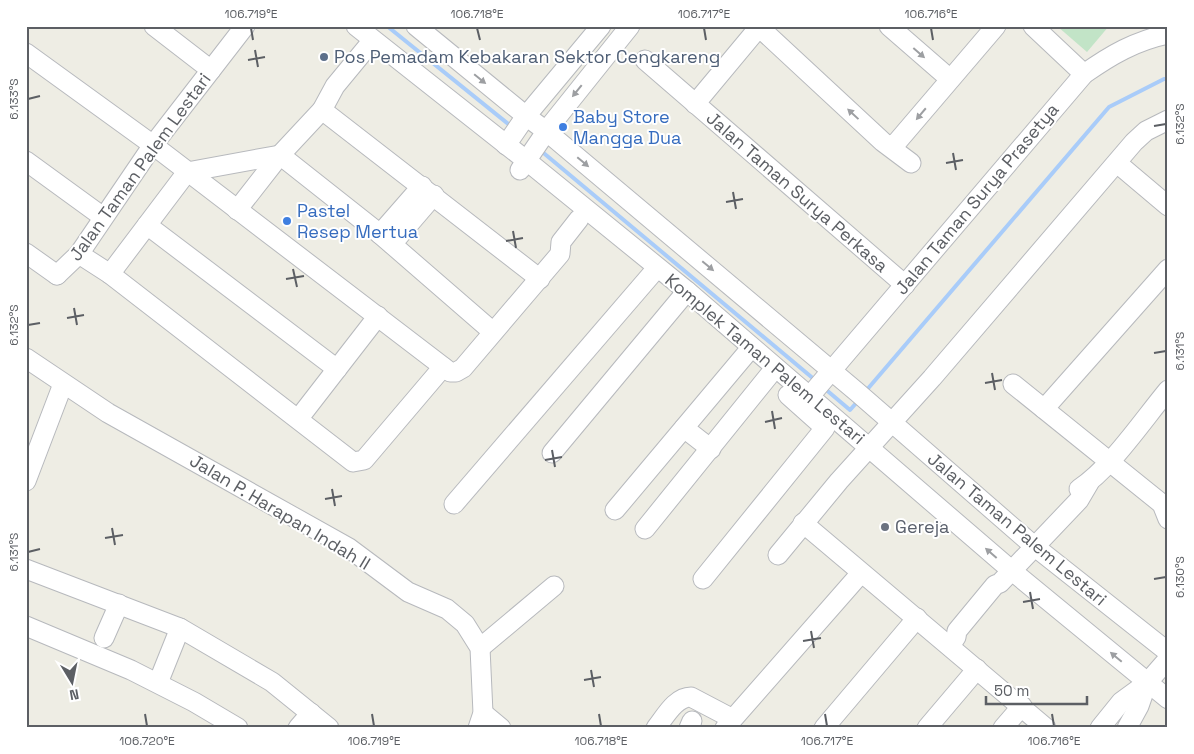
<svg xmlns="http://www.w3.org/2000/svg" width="1194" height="754" viewBox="0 0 1194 754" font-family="'Space Grotesk',sans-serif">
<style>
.green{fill:#c2e4c7}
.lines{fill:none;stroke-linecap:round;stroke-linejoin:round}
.stream{stroke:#a9ccf9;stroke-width:4}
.minor-casing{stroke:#b7b9bd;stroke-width:21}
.minor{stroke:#fff;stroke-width:19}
.oneway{fill:#9d9fa2}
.ticks{fill:none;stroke:#5c5f64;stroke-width:2}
.service-dot{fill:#5c6f8a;stroke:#fff;stroke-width:2}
.shop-dot{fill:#3f7fe0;stroke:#fff;stroke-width:2}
.worship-dot{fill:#6b7280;stroke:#fff;stroke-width:2}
.labels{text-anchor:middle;stroke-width:4;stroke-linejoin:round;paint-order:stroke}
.service-label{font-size:18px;fill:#4e5e75;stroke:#fff;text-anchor:start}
.shop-label{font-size:18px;fill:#366cbe;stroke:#fff;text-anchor:start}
.street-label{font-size:18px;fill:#5c5f64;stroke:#fff}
.worship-label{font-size:18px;fill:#5b616d;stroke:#fff;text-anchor:start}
.neatline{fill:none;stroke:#5c5f64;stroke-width:2}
.ticks-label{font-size:12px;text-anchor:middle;fill:#5c5f64}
</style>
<rect width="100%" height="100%" fill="#eeede4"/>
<!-- green -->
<path class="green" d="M1057 26H1109L1087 52Z"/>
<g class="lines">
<!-- stream -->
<g class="stream">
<path d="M387 26 512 127"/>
<path d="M540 150 815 380"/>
<path d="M824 388 850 410 858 401"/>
<path d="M865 392 1109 107 1164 79H1168"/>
</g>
<!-- minor casing -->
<g class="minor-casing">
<g id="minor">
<path d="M154 26 211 70"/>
<path d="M356 26 527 161 687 291 1011 570 1168 699"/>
<path d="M416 26 526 116 546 131 857 392 1034 546 1168 652"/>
<path d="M889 26 950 79"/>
<path d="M1033 26 1084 74"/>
<path d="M759 27 883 142 911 163"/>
<path d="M26 53 153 145 450 372H456L463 368 560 254 561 242 579 219"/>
<path d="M645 60 905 285"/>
<path d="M695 104 760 26"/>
<path d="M322 110 540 279"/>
<path d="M506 145 526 116 601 26"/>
<path d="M890 146 897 142 996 26"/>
<path d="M26 161 103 217"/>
<path d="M1117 163 1168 206"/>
<path d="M520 170 550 126 630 26"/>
<path d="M237 210 280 155 322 110 335 86 373 40"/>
<path d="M147 225 337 369"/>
<path d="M380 234 422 186"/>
<path d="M392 244 434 195"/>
<path d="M26 253 57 275"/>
<path d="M79 254 110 274 353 462 364 460 443 367"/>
<path d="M110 274 187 172 280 155 380 234 493 332"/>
<path d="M57 275 79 254 153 145 245 26"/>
<path d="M26 358 108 413 349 548 408 592 447 609 465 624 480 648 483 713 478 728"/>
<path d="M1013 384 1162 504 1168 519"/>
<path d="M809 397 1084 74C1111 55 1135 41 1168 34"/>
<path d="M1044 409 1168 269"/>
<path d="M299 418 378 316"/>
<path d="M684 428 711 449"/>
<path d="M552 453 687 291"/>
<path d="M26 481 63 384"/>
<path d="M1079 489C1111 468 1143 420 1168 390"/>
<path d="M454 504 657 268"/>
<path d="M615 510 751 348"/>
<path d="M803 523 1046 728"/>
<path d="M645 529 775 368"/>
<path d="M778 555 839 481 932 378 1134 142 1146 131 1168 120"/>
<path d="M26 569 180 628 272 682 329 728"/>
<path d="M703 579 825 428 788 395"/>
<path d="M26 626 131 670 194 702 238 728"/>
<path d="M104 638 119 604"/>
<path d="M950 646 956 637 957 631 995 585 1000 583 1079 500 1089 483"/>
<path d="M480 648 554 586"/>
<path d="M158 683 180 628"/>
<path d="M483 713 501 728"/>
<path d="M298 728 311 713"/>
<path d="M656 728C665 717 675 697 691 697L731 718"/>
<path d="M689 728 692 721"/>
<path d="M725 728 861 573"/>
<path d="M824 728 917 618"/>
<path d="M927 728 977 669"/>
<path d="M1003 728 1022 706"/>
<path d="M1100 728 1121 702 1147 683 1168 659"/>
<path d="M1127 728 1139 706 1147 683"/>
</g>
</g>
<!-- minor -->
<use href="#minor" class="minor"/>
</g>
<!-- one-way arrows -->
<defs><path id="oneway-solid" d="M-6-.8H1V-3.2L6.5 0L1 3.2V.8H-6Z" transform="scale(1.25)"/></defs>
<g class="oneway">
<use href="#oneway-solid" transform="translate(919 53) rotate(41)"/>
<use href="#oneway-solid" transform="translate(480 79) rotate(39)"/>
<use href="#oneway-solid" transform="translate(577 91) rotate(129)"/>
<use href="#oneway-solid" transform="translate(853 114) rotate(-137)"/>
<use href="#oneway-solid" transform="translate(921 114) rotate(130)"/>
<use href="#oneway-solid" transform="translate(583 162) rotate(40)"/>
<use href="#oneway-solid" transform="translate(708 266) rotate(40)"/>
<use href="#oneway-solid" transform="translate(991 553) rotate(-139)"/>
<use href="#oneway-solid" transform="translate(1116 657) rotate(-140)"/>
</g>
<!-- ticks -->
<path class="ticks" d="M251 28 253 40M477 28 480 40M704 28 706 40M931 28 933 40M255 50 258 67M248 60 265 57M28 99 40 96M1154 126 1166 124M953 153 956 170M946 163 963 160M733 192 736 209M726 202 743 199M513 231 516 248M506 241 523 238M293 269 297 287M286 279 304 276M74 308 77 325M67 318 84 315M28 325 40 323M1154 353 1166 351M992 373 995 390M985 383 1002 380M772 411 775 429M765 422 782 418M552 450 555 467M545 460 562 457M332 489 335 506M325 499 342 496M112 528 115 545M105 538 123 535M28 552 40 549M1154 579 1166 577M1030 592 1033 609M1023 602 1040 599M811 631 814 648M803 641 821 638M591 670 594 687M584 680 601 677M145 714 147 726M372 714 374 726M599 714 601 726M825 714 827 726M1052 714 1054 726"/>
<!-- markers -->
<circle class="service-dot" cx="324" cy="57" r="5"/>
<g class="shop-dot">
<circle cx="563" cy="127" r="5"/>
<circle cx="287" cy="221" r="5"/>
</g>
<circle class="worship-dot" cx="885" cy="527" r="5"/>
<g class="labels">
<!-- service labels -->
<g class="service-label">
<text x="334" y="63">Pos Pemadam Kebakaran Sektor Cengkareng</text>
</g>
<!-- shop labels -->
<g class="shop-label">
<text x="573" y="123">Baby Store<tspan x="573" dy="21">Mangga Dua</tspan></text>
<text x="297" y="217">Pastel<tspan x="297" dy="21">Resep Mertua</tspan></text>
</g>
<!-- street labels -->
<g class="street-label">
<text transform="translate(140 167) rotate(-54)" y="6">Jalan Taman Palem Lestari</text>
<text transform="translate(797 192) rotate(41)" y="6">Jalan Taman Surya Perkasa</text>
<text transform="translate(977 199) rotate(-50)" y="6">Jalan Taman Surya Prasetya</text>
<text transform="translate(765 359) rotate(40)" y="6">Komplek Taman Palem Lestari</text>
<text transform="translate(280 512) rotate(31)" y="6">Jalan P. Harapan Indah II</text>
<text transform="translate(1017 529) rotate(40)" y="6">Jalan Taman Palem Lestari</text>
</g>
<!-- worship labels -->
<g class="worship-label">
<text x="895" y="533">Gereja</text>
</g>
</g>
<!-- border -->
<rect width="1194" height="754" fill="none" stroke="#ffffff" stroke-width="55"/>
<!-- north arrow -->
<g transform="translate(72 682) rotate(170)" stroke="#ffffff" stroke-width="4" paint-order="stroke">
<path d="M0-4L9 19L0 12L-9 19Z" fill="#5c5f64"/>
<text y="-8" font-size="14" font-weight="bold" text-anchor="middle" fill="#5c5f64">N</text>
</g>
<!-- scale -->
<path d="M986 696v8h101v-8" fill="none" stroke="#5c5f64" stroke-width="2.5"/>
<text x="994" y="696" font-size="15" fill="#5c5f64" stroke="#ffffff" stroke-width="4" paint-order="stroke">50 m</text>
<rect x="28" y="28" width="1138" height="698" class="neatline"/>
<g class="ticks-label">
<text x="251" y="18">106.719°E</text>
<text x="477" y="18">106.718°E</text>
<text x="704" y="18">106.717°E</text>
<text x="931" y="18">106.716°E</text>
<text transform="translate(14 99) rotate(-90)" y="4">6.133°S</text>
<text transform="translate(1180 124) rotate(-90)" y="4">6.132°S</text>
<text transform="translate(14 325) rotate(-90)" y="4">6.132°S</text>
<text transform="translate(1180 351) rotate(-90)" y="4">6.131°S</text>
<text transform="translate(14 552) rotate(-90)" y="4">6.131°S</text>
<text transform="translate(1180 577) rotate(-90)" y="4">6.130°S</text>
<text x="147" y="745">106.720°E</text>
<text x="374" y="745">106.719°E</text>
<text x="601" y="745">106.718°E</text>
<text x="827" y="745">106.717°E</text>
<text x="1054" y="745">106.716°E</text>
</g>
</svg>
